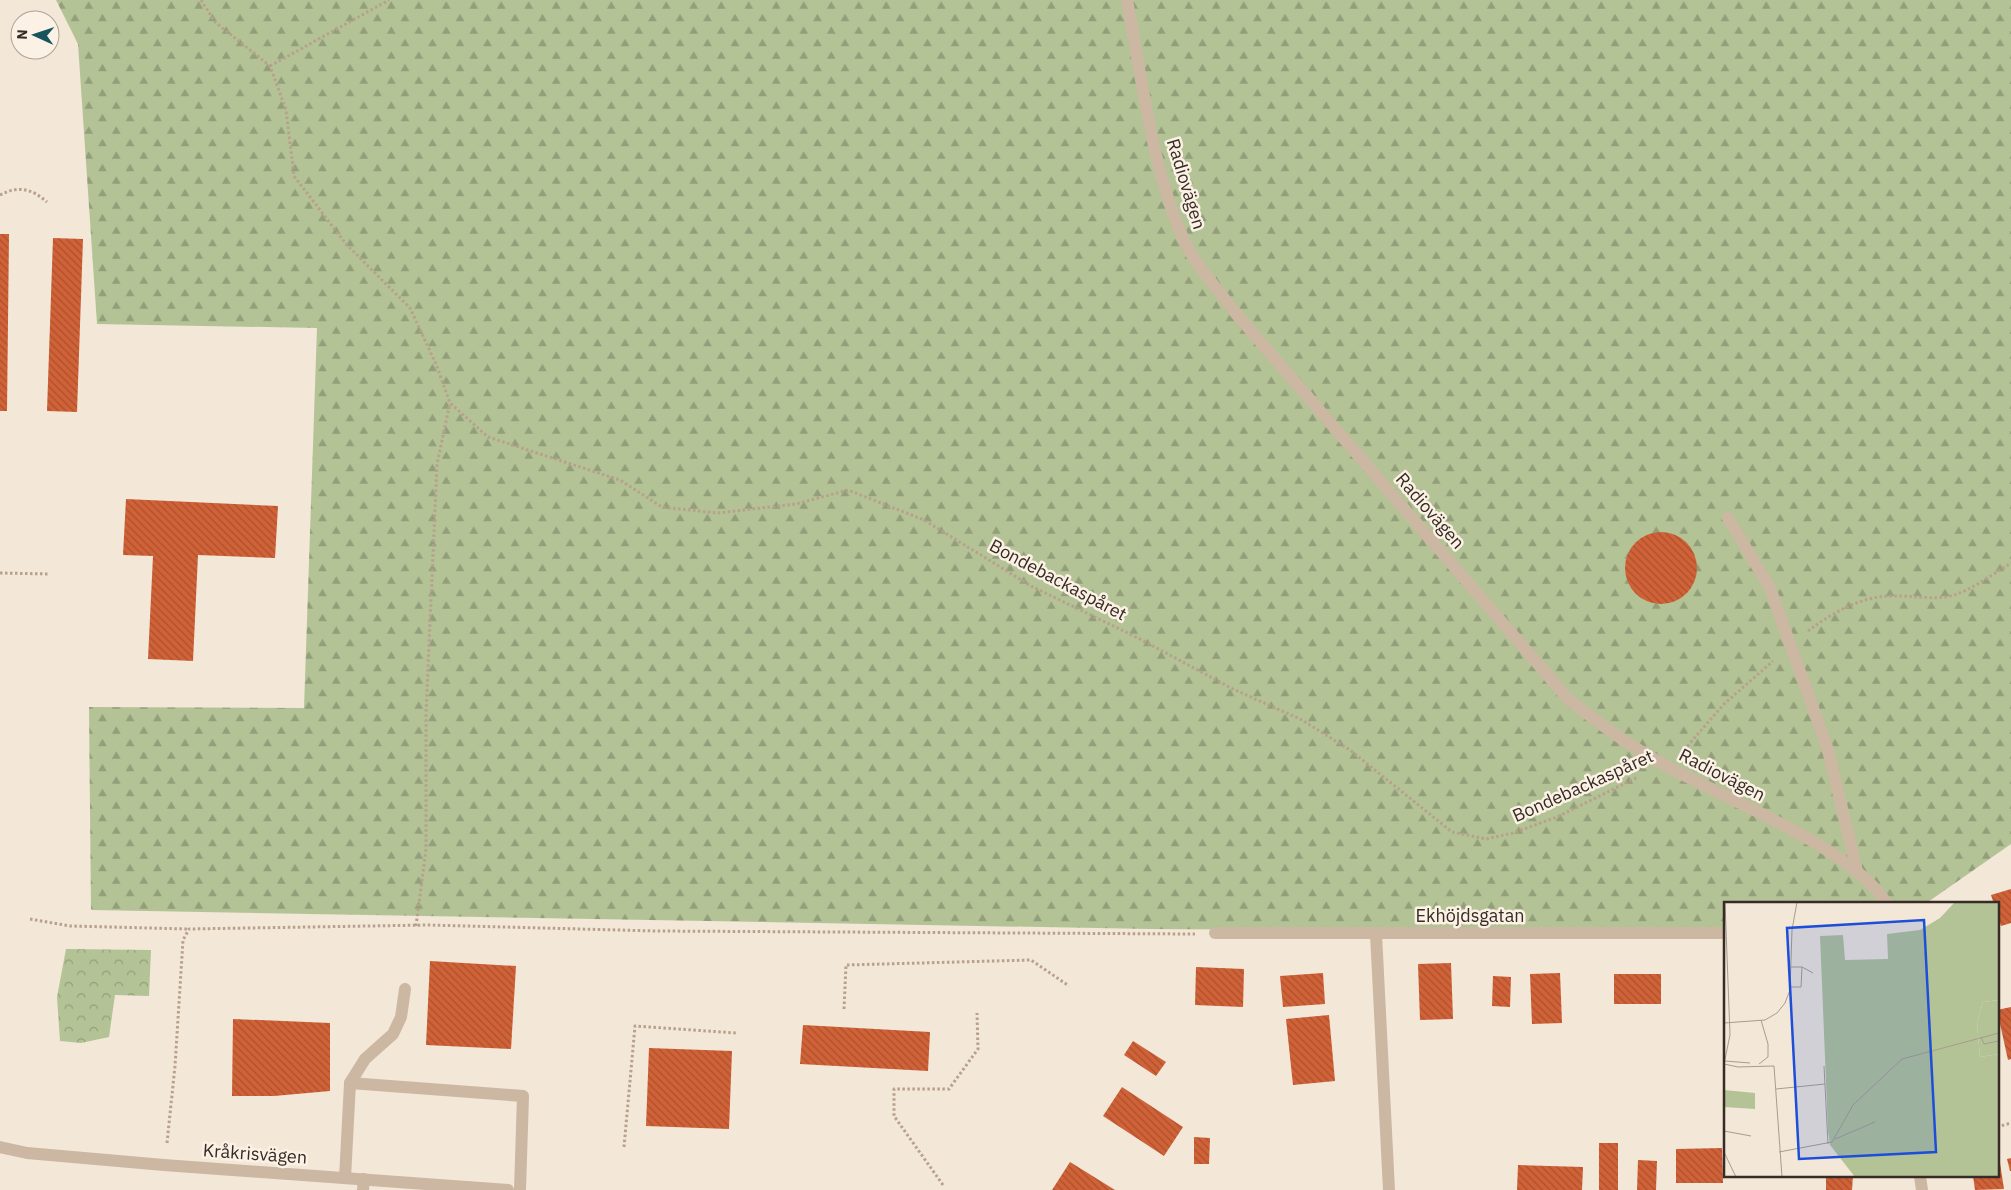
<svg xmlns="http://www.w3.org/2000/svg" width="2011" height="1190" viewBox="0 0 2011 1190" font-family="'IBM Plex Sans',sans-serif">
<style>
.forest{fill:url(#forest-firs)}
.park{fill:url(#park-crowns)}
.building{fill:url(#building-back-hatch)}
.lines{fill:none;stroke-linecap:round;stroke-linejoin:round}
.path{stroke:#b8a18c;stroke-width:3;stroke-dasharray:2.5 2.5;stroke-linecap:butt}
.lane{stroke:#ccb7a2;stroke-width:12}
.street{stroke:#ccb7a2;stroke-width:12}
.labels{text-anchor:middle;stroke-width:5;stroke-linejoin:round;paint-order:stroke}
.street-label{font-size:18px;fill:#362b25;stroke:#fbf1e4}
.inset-road{fill:none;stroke:#a79c90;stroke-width:1}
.view{fill:#1d4ed8;fill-opacity:0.15;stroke:#1d4ed8;stroke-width:2.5}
.inset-edge{fill:none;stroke:#362b25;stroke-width:2.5}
</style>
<defs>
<pattern id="forest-firs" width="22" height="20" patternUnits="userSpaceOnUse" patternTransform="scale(1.25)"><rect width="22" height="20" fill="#b3c396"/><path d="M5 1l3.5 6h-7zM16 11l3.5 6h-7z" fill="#929f7a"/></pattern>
<pattern id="park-crowns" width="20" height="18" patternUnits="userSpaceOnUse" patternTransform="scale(1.25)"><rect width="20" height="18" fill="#b3c396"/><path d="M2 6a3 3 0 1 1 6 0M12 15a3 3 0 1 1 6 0" fill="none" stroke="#929f7a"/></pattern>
<pattern id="building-back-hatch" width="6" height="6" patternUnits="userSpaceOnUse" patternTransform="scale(1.25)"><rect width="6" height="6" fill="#d16238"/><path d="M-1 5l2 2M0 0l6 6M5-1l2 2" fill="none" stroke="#aa512f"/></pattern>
</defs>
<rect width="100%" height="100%" fill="#f3e7d7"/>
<!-- forest -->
<path class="forest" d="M56 0H2011V844L1925 904H1725V932L1149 929 91 910 89 707 304 708 317 328 97 324 78 44Z"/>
<!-- park -->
<path class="park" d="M66 949 151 950 149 996 115 995 109 1037 81 1043 60 1041 57 997Z"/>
<!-- building -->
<g class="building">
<path d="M0 234H9L7 411H0Z"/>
<path d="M53 238 83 239 77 412 47 411Z"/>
<path d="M126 499 278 506 275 558 198 555 193 661 148 659 153 556 123 555Z"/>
<circle cx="1661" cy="568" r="36"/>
<path d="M2011 889V923L2001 926 1997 914V904H1994L1991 895Z"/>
<path d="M430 961 516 966 511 1049 426 1045Z"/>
<path d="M1451 963 1453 1019 1420 1020 1418 964Z"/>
<path d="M1196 967 1244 969 1243 1007 1195 1005Z"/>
<path d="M1323 973 1325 1004 1283 1007 1280 976Z"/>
<path d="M1560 973 1562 1023 1532 1024 1530 974Z"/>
<rect x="1614" y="974" width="47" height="30"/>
<path d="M1493 976 1511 977 1510 1007 1492 1006Z"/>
<path d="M2011 1007V1059L2008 1060 1997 1010Z"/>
<path d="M1329 1015 1335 1081 1293 1085 1286 1019Z"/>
<path d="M233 1019 330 1023V1091L274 1096H232Z"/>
<path d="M803 1025 930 1032 928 1071 800 1064Z"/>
<path d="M1133 1041 1166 1062 1156 1076 1124 1055Z"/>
<path d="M649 1048 732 1051 729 1129 646 1126Z"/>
<path d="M1122 1087 1183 1127 1164 1156 1103 1116Z"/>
<path d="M1194 1137 1210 1138 1209 1164H1194Z"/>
<rect x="1599" y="1143" width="19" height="47"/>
<path d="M1722 1148 1723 1183H1676V1149Z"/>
<path d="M2011 1158V1171H2010L2007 1159Z"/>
<path d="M1638 1160 1657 1161 1656 1190H1637Z"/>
<path d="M1070 1162 1115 1190H1052Z"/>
<path d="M2000 1163 2004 1189 1975 1190 1973 1176H1997V1164Z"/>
<path d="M1518 1165 1583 1167 1582 1190H1517Z"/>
<path d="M1826 1176H1853L1852 1190H1826Z"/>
</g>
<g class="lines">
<!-- path -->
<g class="path">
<path d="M201 0 215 22 270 66 286 110 294 176 346 244 410 308 436 364 450 403 488 437 620 480 662 507 718 513 796 504 848 490 924 520 1031 586 1138 638 1233 689 1302 720 1350 750 1452 832 1486 839 1513 833 1557 817 1638 777"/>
<path d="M270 66 389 0"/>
<path d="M0 195C19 185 32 189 47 202"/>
<path d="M0 573 50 574"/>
<path d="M1808 631C1832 613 1861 596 1892 596 1912 595 1934 601 1954 595 1973 589 1993 574 2011 563"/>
<path d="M1684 750 1724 704 1773 661"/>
<path d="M30 919 70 926 189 929"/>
<path d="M416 926 426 849V714L437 464 450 403"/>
<path d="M844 1009 846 965 1031 960 1069 986"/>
<path d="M1997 1127 2011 1123"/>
<path d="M167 1143 175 1066 183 940 189 929 428 925 656 931 1195 934"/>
<path d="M624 1147 635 1026 736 1033"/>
<path d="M943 1185 894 1116V1089H949L978 1049 977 1013"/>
</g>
<!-- lane -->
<g class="lane">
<path d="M1728 518 1770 588 1828 750 1857 871"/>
<path d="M350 1083 523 1096 520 1190"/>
<path d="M345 1178 350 1083 365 1059 393 1034 401 1017 405 989"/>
<path d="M363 1190 364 1179"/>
</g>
<!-- street -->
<g class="street">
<path d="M1127 0C1142 78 1153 182 1190 252 1202 272 1219 291 1233 310L1569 700C1599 723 1629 746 1663 764 1723 798 1852 847 1887 904"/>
<path d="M1215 933H1725"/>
<path d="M1376 934 1389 1190"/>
<path d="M0 1147 27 1153 164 1165 508 1190"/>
<path d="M1920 1176 1922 1190"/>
</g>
</g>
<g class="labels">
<!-- street labels -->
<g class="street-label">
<text transform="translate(1186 184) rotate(73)" y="6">Radiovägen</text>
<text transform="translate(1430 511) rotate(49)" y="6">Radiovägen</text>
<text transform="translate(1058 580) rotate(28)" y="6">Bondebackaspåret</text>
<text transform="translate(1722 775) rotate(27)" y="6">Radiovägen</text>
<text transform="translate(1583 786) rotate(-24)" y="6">Bondebackaspåret</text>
<text x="1470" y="922">Ekhöjdsgatan</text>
<text transform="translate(255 1154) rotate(4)" y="6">Kråkrisvägen</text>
</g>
</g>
<!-- overview -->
<g transform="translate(1724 902)">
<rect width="275" height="275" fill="#f3e7d7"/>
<path d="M275 98V152L256 155 253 121 259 100Z" fill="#b3c396"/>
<path d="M231 0H275V98L259 100 253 121 256 155 275 152V275H131L106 243 104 229 96 34 119 33 121 58 164 57 163 32 196 28 216 16Z" fill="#b3c396"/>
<path d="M0 188 31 191V207L0 205Z" fill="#b3c396"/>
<path class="inset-road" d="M67 65H78L89 71M66 85H77L78 65M0 121 41 118 53 111 61 101 66 88 68 28 73 0M257 135 260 142 275 139M1 159 26 161M0 162 6 133 1 0M0 162 14 165 50 164 58 275M35 162 44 155V142L37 118M100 164 104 242M52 187 101 182M0 229 27 234M111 237 151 220M0 250 12 275M55 250 108 240 129 203 178 157 275 131"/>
<path class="view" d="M200 18 212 250 75 257 63 26Z"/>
<rect width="275" height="275" class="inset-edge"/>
</g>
<!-- north arrow -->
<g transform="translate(35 35) rotate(273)"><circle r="24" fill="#fbf1e4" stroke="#aca298"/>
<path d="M0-4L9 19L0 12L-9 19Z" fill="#17545b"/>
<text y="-8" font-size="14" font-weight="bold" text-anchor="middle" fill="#362b25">N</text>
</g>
</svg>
